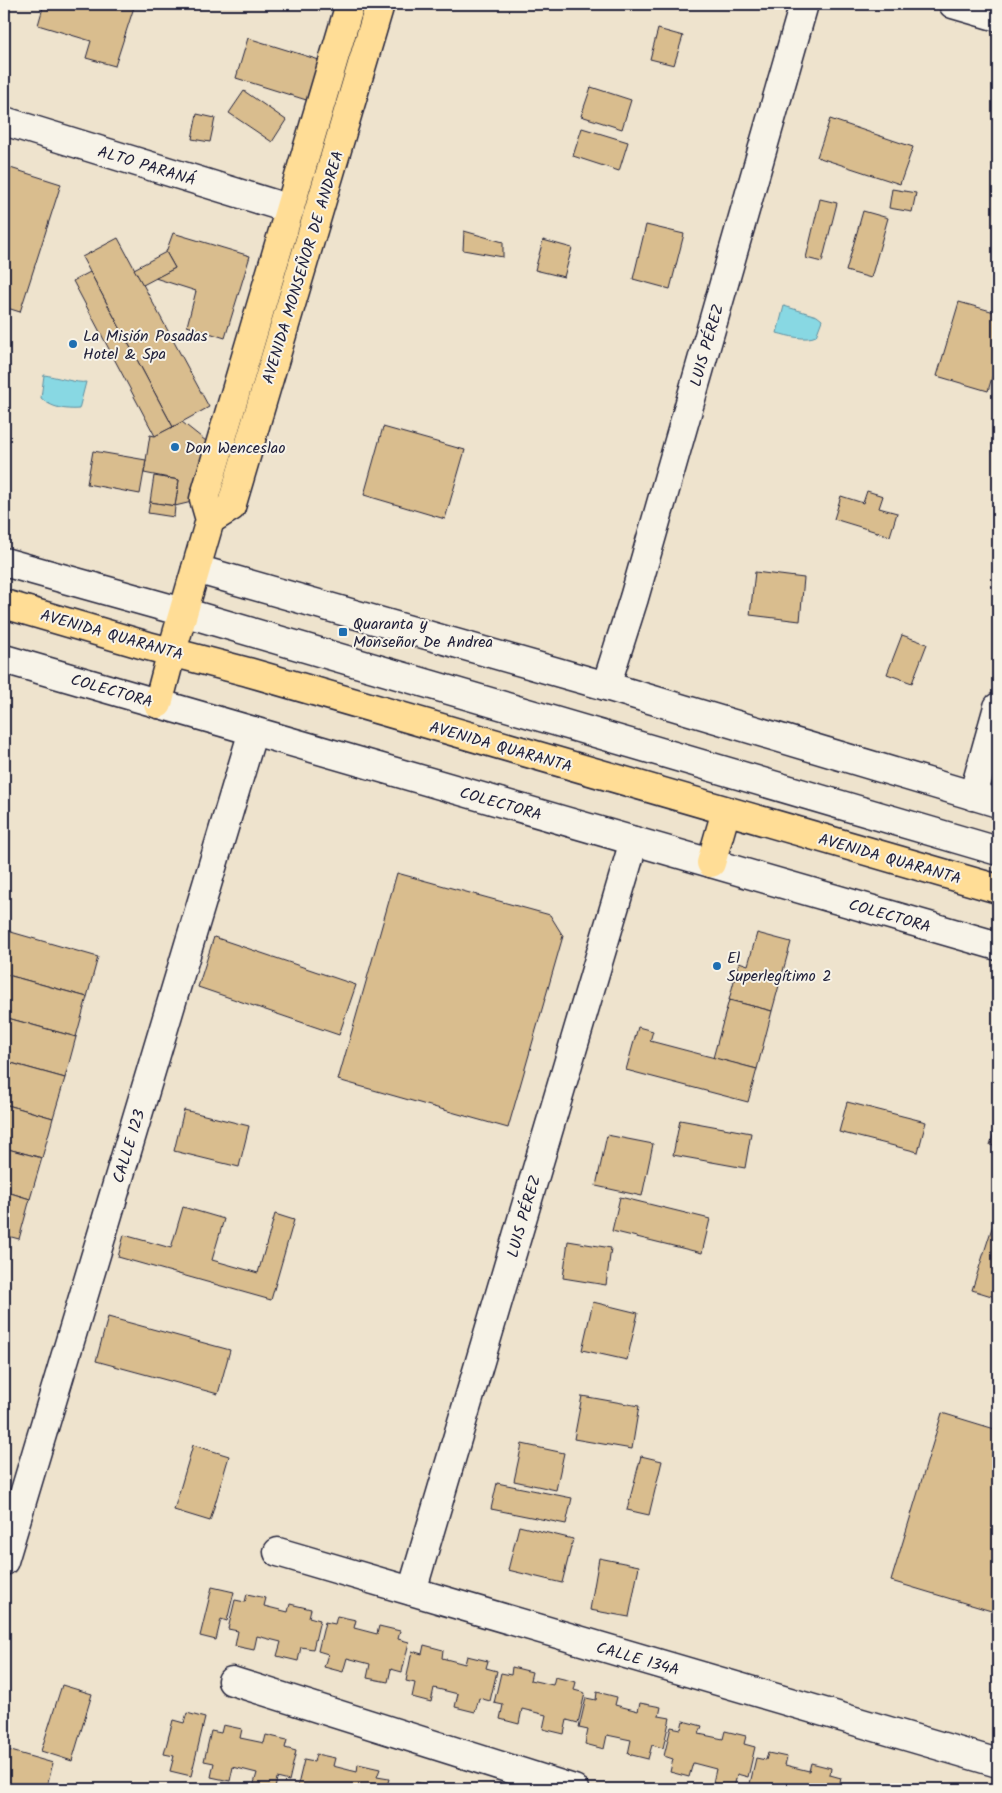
<svg xmlns="http://www.w3.org/2000/svg" width="1002" height="1793" viewBox="0 0 1002 1793" font-family="Kalam,sans-serif">
<style>
.water{fill:#88d8e3;stroke:#5f8fa0}
.building{fill:#d9bd8e;stroke:#22223b}
.lines{fill:none;stroke-linecap:round;stroke-linejoin:round}
.minor-casing{stroke:#22223b;stroke-width:31}
.major-casing{stroke:#22223b;stroke-width:31}
.highway-casing{stroke:#22223b;stroke-width:31}
.minor{stroke:#f7f3e8;stroke-width:28}
.major{stroke:#ffdd96;stroke-width:28}
.highway{stroke:#ffdd96;stroke-width:28}
.poi-dot{fill:#1f6fb2;stroke:#f7f3e8;stroke-width:2}
.labels{text-anchor:middle;stroke-width:4;stroke-linejoin:round;paint-order:stroke}
.street-label{font-size:16px;fill:#22223b;stroke:#f7f3e8}
.poi-label{font-size:16px;fill:#22223b;stroke:#f7f3e8;text-anchor:start}
</style>
<rect width="100%" height="100%" fill="#eee3cd"/>
<filter id="ink" filterUnits="userSpaceOnUse"><feTurbulence type="fractalNoise" baseFrequency=".02" numOctaves="2"/><feDisplacementMap in="SourceGraphic" scale="10" xChannelSelector="R" yChannelSelector="G"/><feConvolveMatrix kernelMatrix="1 2 1 2 8 2 1 2 1" color-interpolation-filters="sRGB"/></filter>
<g filter="url(#ink)">
<!-- water -->
<g class="water">
<path d="M784 306 817 316 822 320 816 336C806 341 788 336 777 333Z"/>
<path d="M44 375C54 376 78 384 86 382L79 409C66 410 51 408 41 398Z"/>
</g>
<!-- building -->
<g class="building">
<path d="M44 4H135L115 66 86 58 91 41 38 25Z"/>
<path d="M658 29 683 36 674 65 650 59Z"/>
<path d="M248 38 329 63 316 103 236 78Z"/>
<path d="M591 87 631 100 622 129 581 116Z"/>
<path d="M244 91 286 120 272 142 229 113Z"/>
<path d="M197 114 215 118 210 142 192 139Z"/>
<path d="M830 119 913 147 900 184 817 157Z"/>
<path d="M582 128 628 142 619 171 573 156Z"/>
<path d="M4 166 61 184 20 312 4 307Z"/>
<path d="M892 189 916 193 912 212 889 208Z"/>
<path d="M820 199 837 203 822 262 806 258Z"/>
<path d="M863 211 888 218 871 278 846 271Z"/>
<path d="M646 225 684 234 670 289 633 279Z"/>
<path d="M464 231 503 242V257L463 250Z"/>
<path d="M173 233 250 256 225 338 187 326 196 291 155 278 175 268 166 252Z"/>
<path d="M118 238 209 407 173 427 82 257Z"/>
<path d="M543 240 572 248 564 277 535 270Z"/>
<path d="M166 252 175 268 143 285 134 269Z"/>
<path d="M90 272 173 427 155 436 73 281Z"/>
<path d="M959 302 998 313V357L988 391 937 376Z"/>
<path d="M182 422 211 445 196 501 175 506 179 480 144 473 150 435 155 436Z"/>
<path d="M383 427 465 450 445 519 364 495Z"/>
<path d="M93 451 146 460 140 494 87 484Z"/>
<path d="M154 476 179 480 175 506 150 502Z"/>
<path d="M867 491 883 496 879 508 897 513 890 536 834 519 841 496 863 503Z"/>
<path d="M150 502 175 506 174 517 148 513Z"/>
<path d="M755 572 804 578 800 621 750 615Z"/>
<path d="M902 635 927 644 912 683 887 674Z"/>
<path d="M397 873 550 915 563 936 508 1128 338 1080Z"/>
<path d="M4 930 98 957 87 997 4 974Z"/>
<path d="M757 933 791 942 772 1011 729 1000 739 962 748 965Z"/>
<path d="M214 937 356 985 339 1035 198 987Z"/>
<path d="M4 974 87 997 76 1037 4 1017Z"/>
<path d="M729 1000 772 1011 757 1069 713 1058Z"/>
<path d="M4 1017 76 1037 65 1078 4 1061Z"/>
<path d="M638 1027 653 1031 650 1041 757 1069 748 1102 626 1070Z"/>
<path d="M4 1061 65 1078 53 1118 4 1104Z"/>
<path d="M847 1102 926 1122 918 1152 839 1132Z"/>
<path d="M4 1104 53 1118 42 1158 4 1148Z"/>
<path d="M184 1110 249 1126 239 1167 174 1151Z"/>
<path d="M998 1119V1147L990 1145Z"/>
<path d="M680 1120 751 1133 745 1168 673 1155Z"/>
<path d="M607 1135 653 1144 642 1196 596 1186Z"/>
<path d="M4 1148 42 1158 30 1199 4 1191Z"/>
<path d="M4 1191 30 1199 19 1239 4 1235Z"/>
<path d="M620 1197 710 1219 702 1253 612 1231Z"/>
<path d="M183 1207 224 1219 212 1260 258 1273 275 1214 294 1220 271 1300 118 1257 124 1235 171 1248Z"/>
<path d="M998 1209V1298L972 1290Z"/>
<path d="M568 1241 611 1248 606 1285 563 1278Z"/>
<path d="M593 1302 638 1313 627 1360 582 1350Z"/>
<path d="M108 1317 230 1350 218 1394 96 1361Z"/>
<path d="M582 1396 639 1406 632 1449 574 1439Z"/>
<path d="M942 1413 998 1430V1613L891 1581Z"/>
<path d="M522 1444 564 1453 556 1490 514 1481Z"/>
<path d="M193 1445 229 1456 210 1521 174 1510Z"/>
<path d="M641 1456 662 1461 649 1515 627 1510Z"/>
<path d="M497 1483 572 1498 566 1524 491 1509Z"/>
<path d="M519 1526 573 1539 562 1583 508 1570Z"/>
<path d="M599 1558 639 1566 629 1617 590 1610Z"/>
<path d="M212 1587 234 1592 227 1621 221 1619 216 1640 200 1636Z"/>
<path d="M247 1594 266 1598 264 1606 288 1612 290 1604 311 1609 309 1617 320 1620 313 1649 301 1647 298 1661 277 1656 281 1642 257 1636 254 1650 235 1646 238 1631 228 1629 235 1600 245 1602Z"/>
<path d="M337 1616 356 1620 354 1628 377 1634 379 1626 400 1631 398 1639 409 1642 402 1672 391 1669 388 1682 367 1678 370 1664 347 1658 343 1672 324 1667 328 1654 318 1651 325 1622 335 1624Z"/>
<path d="M424 1645 443 1650 442 1658 465 1664 467 1656 488 1661 486 1668 497 1671 490 1701 479 1698 475 1712 455 1707 458 1694 434 1688 431 1702 412 1697 415 1683 406 1681 412 1651 422 1654Z"/>
<path d="M512 1667 532 1672 530 1680 553 1685 555 1677 576 1682 574 1690 585 1693 578 1723 567 1720 564 1734 543 1729 546 1715 522 1709 519 1724 500 1719 503 1705 494 1703 501 1673 511 1675Z"/>
<path d="M62 1685 92 1694 72 1761 41 1751Z"/>
<path d="M597 1692 617 1697 615 1705 638 1711 640 1703 661 1707 659 1716 670 1718 663 1748 652 1745 648 1759 628 1754 631 1740 607 1735 604 1749 585 1744 588 1730 579 1728 586 1698 596 1700Z"/>
<path d="M187 1713 205 1718 191 1776 170 1771 174 1756 164 1754 173 1720 184 1723Z"/>
<path d="M683 1721 702 1726 699 1734 723 1739 725 1731 746 1736 744 1744 755 1747 748 1777 737 1774 734 1788 713 1783 716 1769 693 1763 689 1777 670 1772 673 1759 664 1756 671 1727 681 1729Z"/>
<path d="M223 1725 242 1729 240 1738 264 1743 266 1735 287 1740 285 1748 296 1751 289 1781 277 1778 275 1789 253 1787 257 1773 233 1767 230 1781 211 1777 214 1763 204 1761 211 1731 221 1733Z"/>
<path d="M4 1749 53 1763 46 1789H21L4 1784Z"/>
<path d="M768 1753 787 1757 785 1765 809 1771 811 1763 831 1768 830 1775 841 1778 838 1789 749 1788 756 1758 766 1760Z"/>
<path d="M316 1754 335 1758 333 1766 357 1772 358 1764 380 1769 377 1777 389 1779 386 1789H297L304 1760 314 1762Z"/>
<path d="M416 1782 439 1787 438 1789H414Z"/>
</g>
<g class="lines">
<!-- minor casing -->
<g class="minor-casing">
<g id="minor">
<path d="M953 4 998 17"/>
<path d="M4 121 290 209"/>
<path d="M4 562 183 612 998 851"/>
<path d="M196 569 606 686 998 803"/>
<path d="M4 659 998 946"/>
<path d="M606 686 634 598 804 4"/>
<path d="M973 796 998 707"/>
<path d="M278 1552 998 1763"/>
<path d="M4 1561 253 731"/>
<path d="M412 1591 634 841"/>
<path d="M232 1681 574 1789"/>
</g>
</g>
<!-- major casing -->
<g class="major-casing">
<g id="major">
<path d="M210 520 231 507 380 4"/>
<path d="M172 651 210 520 204 499 350 4"/>
</g>
</g>
<!-- highway casing -->
<g class="highway-casing">
<g id="highway">
<path d="M4 604 148 646 248 672 998 889"/>
<path d="M158 704 172 651"/>
<path d="M711 863 726 811"/>
</g>
</g>
<!-- minor -->
<use href="#minor" class="minor"/>
<!-- major -->
<use href="#major" class="major"/>
<!-- highway -->
<use href="#highway" class="highway"/>
</g>
</g>
<!-- markers -->
<g class="poi-dot">
<circle cx="73" cy="344" r="5"/>
<circle cx="175" cy="447" r="5"/>
<rect x="338" y="627" width="10" height="10" rx="2.5"/>
<circle cx="717" cy="966" r="5"/>
</g>
<g class="labels">
<!-- street labels -->
<g class="street-label">
<text transform="translate(147 165) rotate(17)" y="6">ALTO PARANÁ</text>
<text transform="translate(302 267) rotate(-73)" y="6">AVENIDA MONSEÑOR DE ANDREA</text>
<text transform="translate(706 345) rotate(-74)" y="6">LUIS PÉREZ</text>
<text transform="translate(112 634) rotate(16)" y="6">AVENIDA QUARANTA</text>
<text transform="translate(112 690) rotate(16)" y="6">COLECTORA</text>
<text transform="translate(501 746) rotate(16)" y="6">AVENIDA QUARANTA</text>
<text transform="translate(501 803) rotate(16)" y="6">COLECTORA</text>
<text transform="translate(890 858) rotate(16)" y="6">AVENIDA QUARANTA</text>
<text transform="translate(890 915) rotate(16)" y="6">COLECTORA</text>
<text transform="translate(128 1146) rotate(-73)" y="6">CALLE 123</text>
<text transform="translate(523 1216) rotate(-74)" y="6">LUIS PÉREZ</text>
<text transform="translate(638 1658) rotate(16)" y="6">CALLE 134A</text>
</g>
<!-- poi labels -->
<g class="poi-label">
<text x="83" y="341">La Misión Posadas<tspan x="83" dy="18">Hotel &amp; Spa</tspan></text>
<text x="185" y="453">Don Wenceslao</text>
<text x="353" y="629">Quaranta y<tspan x="353" dy="18">Monseñor De Andrea</tspan></text>
<text x="727" y="963">El<tspan x="727" dy="18">Superlegítimo 2</tspan></text>
</g>
</g>
<!-- margin -->
<rect width="1002" height="1793" fill="none" stroke="#f7f3e8" stroke-width="20"/>
<rect x="10" y="10" width="982" height="1773" fill="none" stroke="#22223b" stroke-width="2" filter="url(#ink)"/>
</svg>
